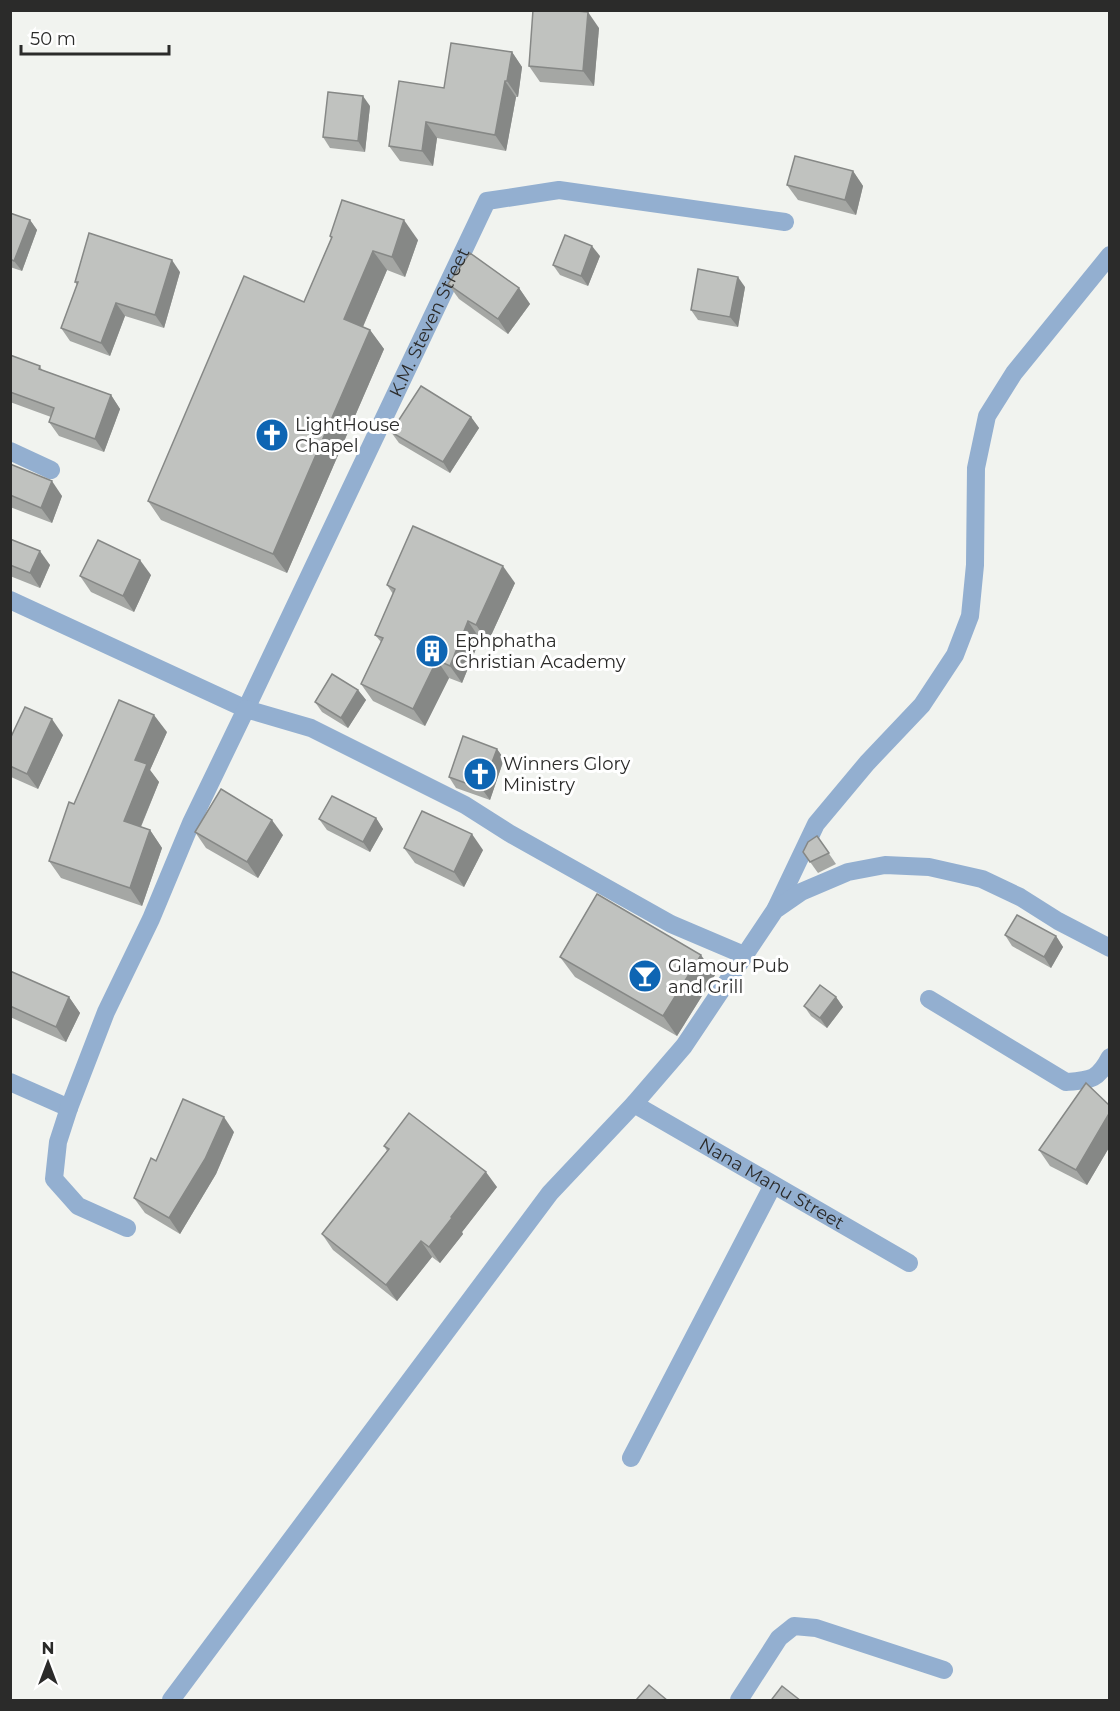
<svg xmlns="http://www.w3.org/2000/svg" width="1120" height="1711" viewBox="0 0 1120 1711" font-family="Montserrat,sans-serif">
<style>
.lines{fill:none;stroke-linecap:round;stroke-linejoin:round}
.street{stroke:#93afd0;stroke-width:18}
.wall{fill:#a5a7a4}
.shaded-wall{fill:#868886}
.building{fill:#c0c2bf;stroke:#868886;stroke-width:1.5}
.labels{text-anchor:middle;stroke-width:6;stroke-linejoin:round;paint-order:stroke}
.street-label{font-size:18px;fill:#2b2b2a;stroke:#fff}
.poi-label{font-size:18px;fill:#2b2b2a;stroke:#fff;text-anchor:start}
</style>
<rect width="100%" height="100%" fill="#f1f3ef"/>
<g class="lines">
<!-- street -->
<g class="street">
<path d="M10 451 51 470"/>
<path id="s1" d="M10 600 246 709 487 201 559 190 785 222"/>
<path d="M776 908 816 824 867 763 922 705 955 655 970 616 975 565 976 468 987 416 1014 373 1110 255"/>
<path d="M929 999 1066 1082C1091 1080 1098 1080 1110 1057"/>
<path d="M10 1082 69 1108"/>
<path id="s2" d="M634 1104 909 1263"/>
<path d="M127 1228 78 1206 54 1179 58 1142 69 1108 106 1012 151 919 191 823 246 709 311 728 465 805 509 833 671 924 744 955"/>
<path d="M631 1458 773 1185"/>
<path d="M171 1700 550 1193 634 1104 684 1046 775 910 801 892 848 872 885 865 929 867 982 879 1020 897 1058 921 1110 948"/>
<path d="M739 1700 779 1638 794 1626 816 1628 944 1670"/>
</g>
</g>
<!-- wall -->
<g class="wall">
<path d="M599 28 594 86 540 82 529 66Z"/>
<path d="M512 52 522 67 518 97H516L506 151 437 138 433 166 400 161 389 146 444 88Z"/>
<path d="M370 106 365 152 330 148 323 137Z"/>
<path d="M853 171 863 186 856 215 798 200 787 185Z"/>
<path d="M10 213 30 220 37 230 22 271 10 267Z"/>
<path d="M330 236 418 240 405 277 387 270 363 327 370 330 384 349 287 573 161 520 148 501 304 302 331 239Z"/>
<path d="M600 256 588 286 560 275 553 265Z"/>
<path d="M180 272 164 328 125 316 110 356 70 341 61 328 77 285 75 282Z"/>
<path d="M448 284 519 288 530 304 508 334 459 299Z"/>
<path d="M745 287 738 327 698 320 691 310Z"/>
<path d="M10 355 40 366 42 370 111 395 120 409 104 452 59 436 49 422 51 417 10 402Z"/>
<path d="M471 417 479 428 450 473 399 443 391 432Z"/>
<path d="M10 464 62 496 52 523 10 507Z"/>
<path d="M10 539 50 565 40 588 10 576Z"/>
<path d="M151 575 134 612 91 592 80 576Z"/>
<path d="M515 583 488 642 480 639 462 683 449 678 425 726 373 701 361 684 381 642 375 635 393 594 387 585Z"/>
<path d="M358 690 366 700 348 728 322 712 315 702Z"/>
<path d="M167 732 150 770 159 782 141 827 150 830 162 848 142 906 61 878 49 861 74 804Z"/>
<path d="M63 735 38 789 11 777 10 739Z"/>
<path d="M497 749 504 759 490 800 456 788 449 777Z"/>
<path d="M376 818 383 829 370 852 327 830 319 819Z"/>
<path d="M195 832 283 835 258 878 206 848Z"/>
<path d="M817 836 836 864 818 873 803 852Z"/>
<path d="M404 848 483 850 464 887 415 863Z"/>
<path d="M1005 935 1056 936 1063 947 1051 968 1012 946Z"/>
<path d="M560 957 715 975 677 1036 575 977Z"/>
<path d="M10 971 69 997 80 1013 66 1042 10 1017Z"/>
<path d="M836 997 843 1007 827 1028 811 1016 804 1006Z"/>
<path d="M1110 1106V1146L1087 1185 1050 1166 1039 1150Z"/>
<path d="M234 1132 216 1174 180 1234 145 1213 134 1198 156 1161Z"/>
<path d="M384 1146 497 1187 462 1232 463 1234 440 1263 432 1257 397 1301 333 1250 322 1234 387 1151Z"/>
</g>
<!-- shaded-wall -->
<g class="shaded-wall">
<path d="M588 12 599 28 594 86 583 71Z"/>
<path d="M512 52 522 67 518 97 507 81Z"/>
<path d="M505 81 516 97 506 151 495 135Z"/>
<path d="M363 96 370 106 365 152 358 141Z"/>
<path d="M426 122 437 138 433 166 422 151Z"/>
<path d="M853 171 863 186 856 215 845 200Z"/>
<path d="M30 220 37 230 22 271 14 261Z"/>
<path d="M404 220 418 240 405 277 392 257Z"/>
<path d="M592 246 600 256 588 286 581 276Z"/>
<path d="M373 251 387 270 358 338 344 319Z"/>
<path d="M172 260 180 272 164 328 155 315Z"/>
<path d="M738 277 745 287 738 327 730 317Z"/>
<path d="M519 288 530 304 508 334 498 319Z"/>
<path d="M116 303 125 316 110 356 101 343Z"/>
<path d="M370 330 384 349 287 573 273 554Z"/>
<path d="M111 395 120 409 104 452 95 439Z"/>
<path d="M471 417 479 428 450 473 443 462Z"/>
<path d="M52 481 62 496 52 523 41 508Z"/>
<path d="M40 551 50 565 40 588 30 573Z"/>
<path d="M140 560 151 575 134 612 123 596Z"/>
<path d="M503 566 515 583 488 642 476 625Z"/>
<path d="M468 621 480 639 462 683 450 666Z"/>
<path d="M437 660 449 678 425 726 413 709Z"/>
<path d="M358 690 366 700 348 728 341 718Z"/>
<path d="M154 715 167 732 150 770 159 782 136 838 124 821 135 760Z"/>
<path d="M52 719 63 735 38 789 27 774Z"/>
<path d="M497 749 504 759 490 800 482 789Z"/>
<path d="M376 818 383 829 370 852 363 842Z"/>
<path d="M272 820 283 835 258 878 247 862Z"/>
<path d="M150 830 162 848 142 906 130 888Z"/>
<path d="M472 834 483 850 464 887 454 872Z"/>
<path d="M1056 936 1063 947 1051 968 1044 957Z"/>
<path d="M701 955 715 975 677 1036 663 1016Z"/>
<path d="M69 997 80 1013 66 1042 56 1027Z"/>
<path d="M836 997 843 1007 827 1028 820 1018Z"/>
<path d="M1110 1112V1146L1087 1185 1076 1170Z"/>
<path d="M224 1117 234 1132 216 1174 180 1234 169 1218Z"/>
<path d="M486 1172 497 1187 462 1232 463 1234 440 1263 429 1247 451 1217Z"/>
<path d="M421 1241 432 1257 397 1301 386 1285Z"/>
</g>
<!-- building -->
<g class="building">
<path d="M533 10H566L588 12 583 71 529 66Z"/>
<path d="M451 43 512 52 507 81H505L495 135 426 122 422 151 389 146 399 81 444 88Z"/>
<path d="M328 92 363 96 358 141 323 137Z"/>
<path d="M795 156 853 171 845 200 787 185Z"/>
<path d="M342 200 404 220 392 257 373 251 344 319 370 330 273 554 148 501 244 276 304 302 332 237 330 236Z"/>
<path d="M10 213 30 220 14 261 10 259Z"/>
<path d="M89 233 172 260 155 315 116 303 101 343 61 328 78 282H75Z"/>
<path d="M565 235 592 246 581 276 553 265Z"/>
<path d="M470 253 519 288 498 319 448 284Z"/>
<path d="M698 269 738 277 730 317 691 310Z"/>
<path d="M10 355 40 366 39 369 111 395 95 439 49 422 54 408 10 392Z"/>
<path d="M421 386 471 417 443 462 391 432Z"/>
<path d="M10 464 52 481 41 508 10 495Z"/>
<path d="M413 526 503 566 476 625 468 621 450 666 437 660 413 709 361 684 383 638 375 635 395 589 387 585Z"/>
<path d="M10 539 40 551 30 573 10 565Z"/>
<path d="M98 540 140 560 123 596 80 576Z"/>
<path d="M332 674 358 690 341 718 315 702Z"/>
<path d="M119 700 154 715 135 760 147 764 124 821 150 830 130 888 49 861 69 802 74 804Z"/>
<path d="M25 707 52 719 27 774 10 766V739Z"/>
<path d="M463 736 497 749 482 789 449 777Z"/>
<path d="M221 789 272 820 247 862 195 832Z"/>
<path d="M332 796 376 818 363 842 319 819Z"/>
<path d="M422 811 472 834 454 872 404 848Z"/>
<path d="M817 836 829 853 810 862 803 852 808 842Z"/>
<path d="M597 894 701 955 663 1016 560 957Z"/>
<path d="M1017 915 1056 936 1044 957 1005 935Z"/>
<path d="M10 971 69 997 56 1027 10 1006Z"/>
<path d="M820 985 836 997 820 1018 804 1006Z"/>
<path d="M1086 1083 1110 1106V1112L1076 1170 1039 1150Z"/>
<path d="M183 1099 224 1117 205 1159 169 1218 134 1198 151 1158 156 1161Z"/>
<path d="M409 1113 486 1172 451 1217 452 1218 429 1247 421 1241 386 1285 322 1234 389 1149 384 1146Z"/>
<path d="M649 1685 668 1701H639L637 1699Z"/>
<path d="M782 1686 801 1701H773L772 1699Z"/>
</g>
<!-- icons -->
<defs>
<g id="church-disc" transform="scale(1.725)"><circle r="9.5" fill="#0e65b3" stroke="#fff"/><path d="M-1.2-6h2.4v3.5h3.3v2.4h-3.3V6h-2.4V-.1h-3.3v-2.4h3.3Z" fill="#fff"/></g>
<g id="building-disc" transform="scale(1.725)"><circle r="9.5" fill="#0e65b3" stroke="#fff"/><path d="M-4-6H4V6H1V3H-1V6H-4ZM-2.5-4.3h1.7v1.8h-1.7ZM.8-4.3h1.7v1.8H.8ZM-2.5-1h1.7V.8h-1.7ZM.8-1h1.7V.8H.8Z" fill="#fff"/></g>
<g id="bar-disc" transform="scale(1.725)"><circle r="9.5" fill="#0e65b3" stroke="#fff"/><path d="M-6-5H6L.8 .8V4.5H3.5V6h-7V4.5H-.8V.8Z" fill="#fff"/></g>
</defs>
<g fill-rule="evenodd">
<use href="#church-disc" x="272" y="435"/>
<use href="#building-disc" x="432" y="651"/>
<use href="#church-disc" x="480" y="774"/>
<use href="#bar-disc" x="645" y="976"/>
</g>
<g class="labels">
<!-- street labels -->
<g class="street-label">
<text dy="6" stroke="none"><textPath href="#s1" startOffset="688">K.M. Steven Street</textPath></text>
<text dy="6" stroke="none"><textPath href="#s2" startOffset="159">Nana Manu Street</textPath></text>
</g>
<!-- poi labels -->
<g class="poi-label">
<text x="295" y="431">LightHouse<tspan x="295" dy="21">Chapel</tspan></text>
<text x="455" y="647">Ephphatha<tspan x="455" dy="21">Christian Academy</tspan></text>
<text x="503" y="770">Winners Glory<tspan x="503" dy="21">Ministry</tspan></text>
<text x="668" y="972">Glamour Pub<tspan x="668" dy="21">and Grill</tspan></text>
</g>
</g>
<!-- border -->
<rect width="1120" height="1711" fill="none" stroke="#2b2b2a" stroke-width="24"/>
<!-- north arrow -->
<g transform="translate(48 1663)" stroke="#ffffff" stroke-width="4.5" paint-order="stroke">
<path d="M0-4.5L10 22L0 15L-10 22Z" fill="#2b2b2a"/>
<text y="-9" font-size="16" font-weight="bold" text-anchor="middle" fill="#2b2b2a">N</text>
</g>
<!-- scale -->
<path d="M21 45v9h148v-9" fill="none" stroke="#2b2b2a" stroke-width="3"/>
<text x="30" y="45" font-size="18" fill="#2b2b2a" stroke="#ffffff" stroke-width="4.5" paint-order="stroke">50 m</text>
</svg>
